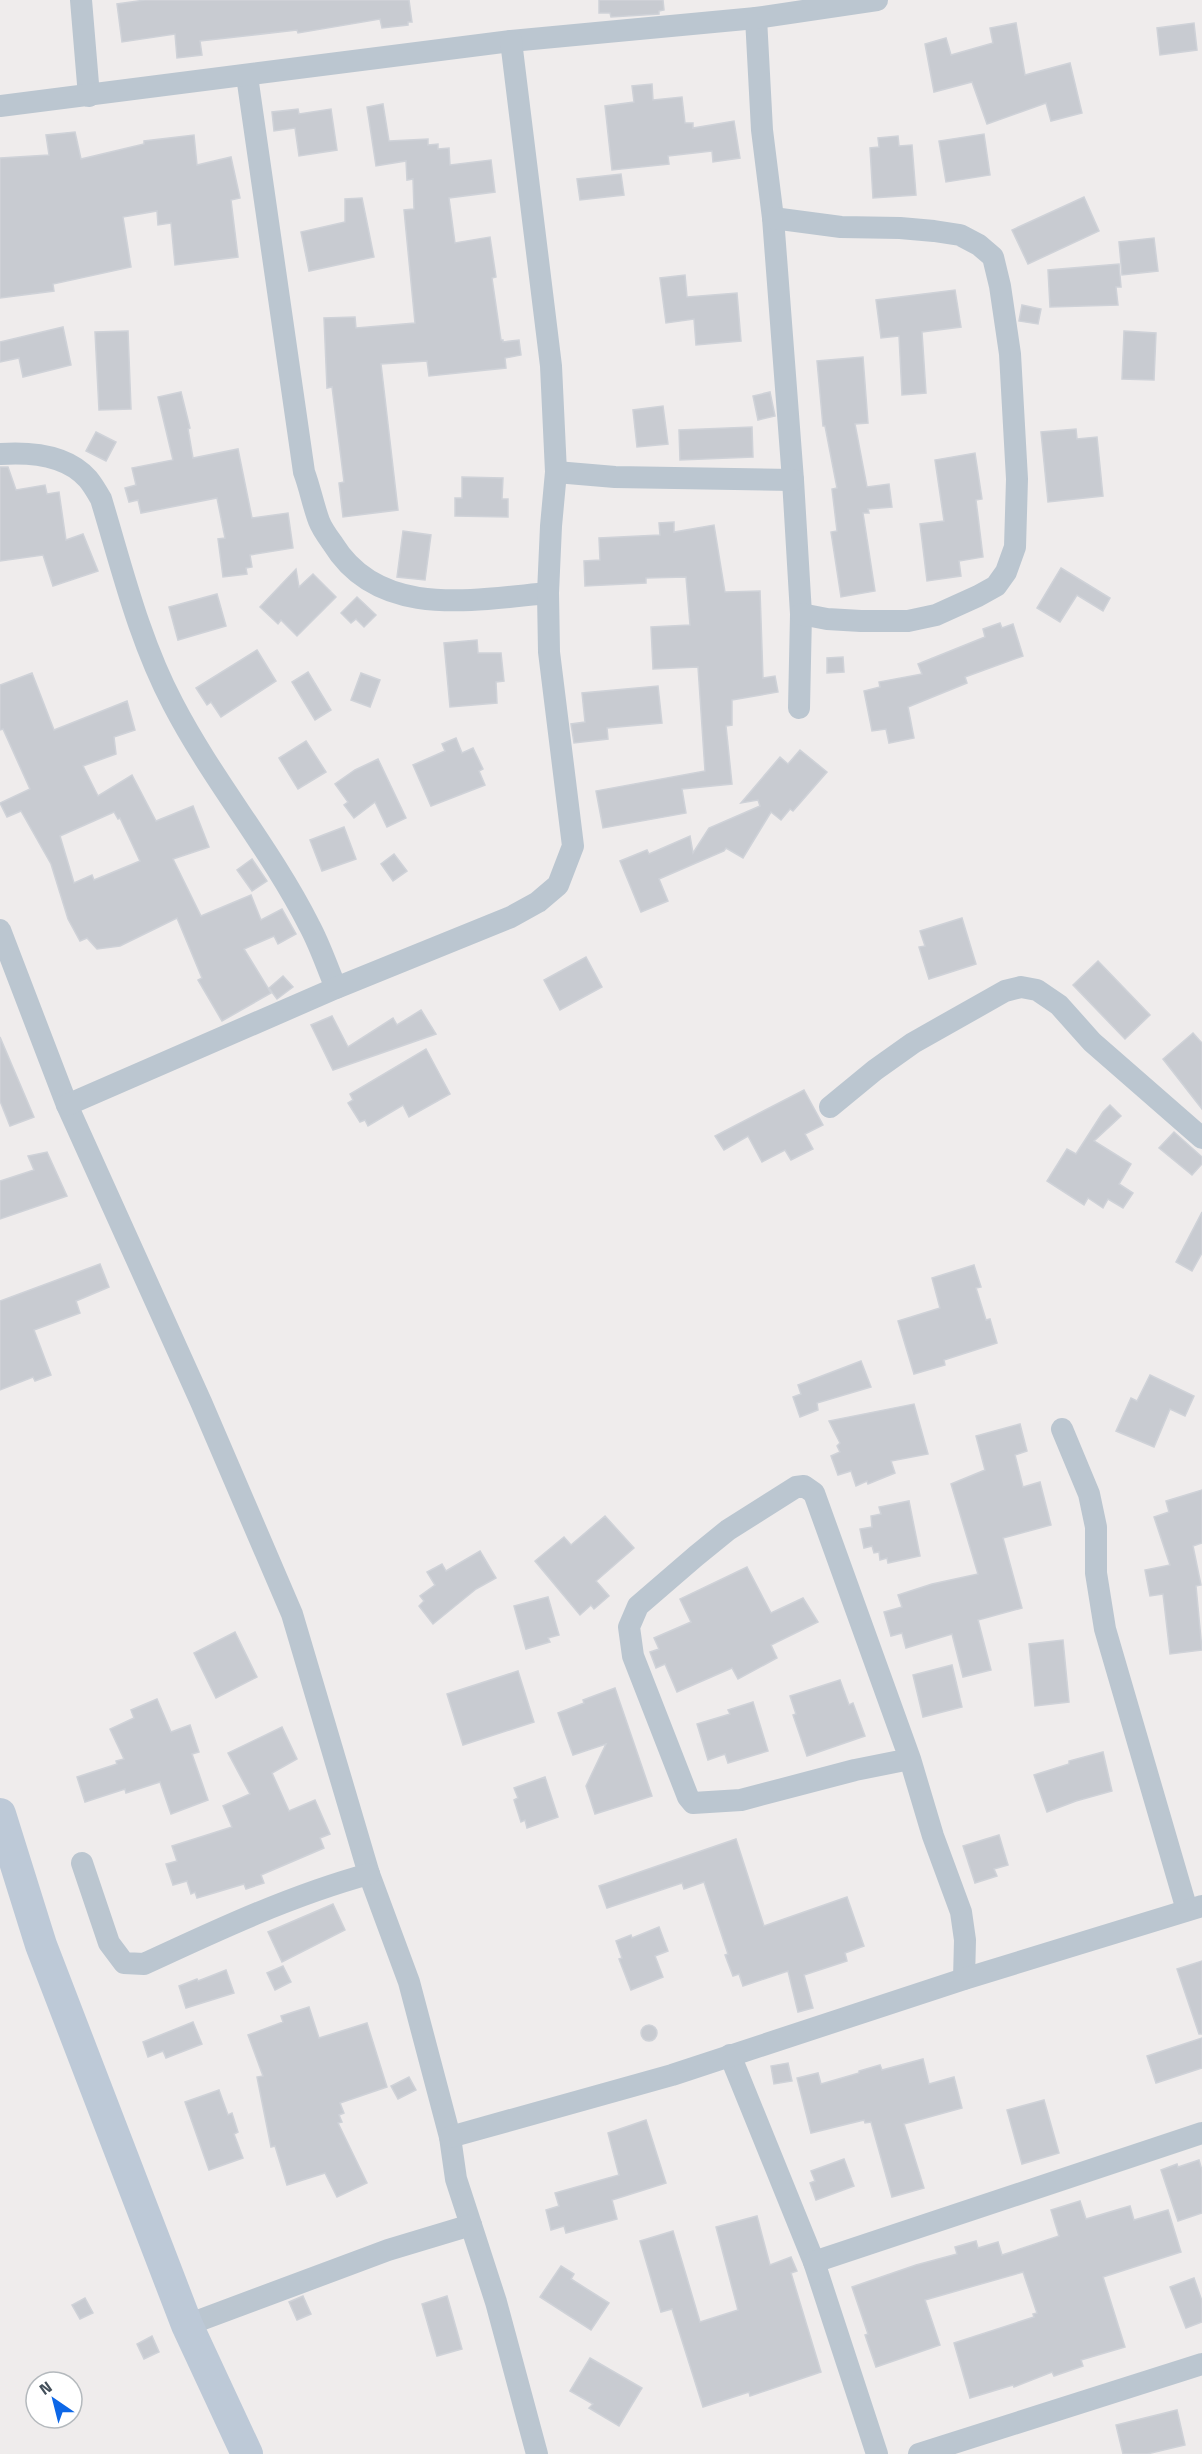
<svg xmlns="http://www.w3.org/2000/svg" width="1202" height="2454" viewBox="0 0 1202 2454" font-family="'Titillium Web',sans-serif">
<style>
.building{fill:#c8cbd1;stroke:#cfd2d8;stroke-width:1.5;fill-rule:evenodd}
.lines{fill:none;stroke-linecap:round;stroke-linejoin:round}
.street{stroke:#bbc6d0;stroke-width:22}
.secondary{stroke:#bdc9d7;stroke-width:32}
</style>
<rect width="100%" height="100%" fill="#efecec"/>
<!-- building -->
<g class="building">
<path d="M145 0H409L412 22H408V25L382 28 380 19 298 33 297 30 200 41 202 55 177 58 175 34 122 42 117 4Z"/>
<path d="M599 0H663L664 10 659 11V14L611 17 610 13H599Z"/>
<path d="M1016 23 1025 75 1070 63 1082 113 1051 121 1046 103 987 124 972 82 934 92 925 44 946 38 951 55 993 43 990 28Z"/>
<path d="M1194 23 1197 50 1160 55 1157 28Z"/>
<path d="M652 84 653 100 682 97 685 123H693V128L734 121 740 158 713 162 712 151 668 156 669 164 612 170 605 106 634 102 632 86Z"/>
<path d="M383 104 389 141 428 139V145L438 144V149L449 148 450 165 491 160 495 192 449 198 455 243 490 237 496 277 492 278 501 340H503V342L519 340 521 355 505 358 506 368 429 376 427 361 381 364 398 510 343 517 339 483 344 482 332 387 327 388 324 318 355 317 356 328 415 323 404 210 414 209 413 179 407 180 406 161 376 166 367 107Z"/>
<path d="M298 109 299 114 331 109 337 150 299 156 295 128 274 131 272 112Z"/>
<path d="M75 132 81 159 144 144V141L194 135 197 165 231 157 240 198 231 200 238 257 175 265 171 223 158 225 157 211 123 217 131 267 53 284 54 291 0 298V158L49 155 46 135Z"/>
<path d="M984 134 990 175 946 182 939 141Z"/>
<path d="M898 136 899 146 912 145 916 195 873 198 870 148 879 147 878 138Z"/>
<path d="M621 174 624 195 580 200 577 179Z"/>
<path d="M1084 197 1099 231 1028 264 1012 230Z"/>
<path d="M362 198 374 257 309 271 301 232 345 222V199Z"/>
<path d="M1154 238 1158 271 1122 275 1119 242Z"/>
<path d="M1119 264 1121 287H1116L1118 305 1050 307 1048 270Z"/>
<path d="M685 275 687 297 737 293 741 341 696 345 694 319 666 323 660 278Z"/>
<path d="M955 290 961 327 922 332 926 393 902 395 899 336 881 338 876 300Z"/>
<path d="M1022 305 1041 309 1038 324 1019 321Z"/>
<path d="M63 327 71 365 23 377 19 358 0 362V342Z"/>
<path d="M128 331 131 409 99 410 95 332Z"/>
<path d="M1124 331 1156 333 1154 380 1122 379Z"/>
<path d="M863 357 868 423 855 424 867 487 889 484 892 507 868 509 869 513H863L875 591 841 597 831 532 837 531 832 489 837 488 825 426H823L817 361Z"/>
<path d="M181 392 190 428 188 429 193 458 238 449 252 518 288 513 293 548 250 555 252 567 246 568 247 574 223 577 218 539 225 538 217 498 141 513 138 500 129 502 125 488 136 485 132 468 173 460 158 397Z"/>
<path d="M770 392 775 416 758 420 753 396Z"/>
<path d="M663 406 668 444 637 447 633 410Z"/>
<path d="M752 427 753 457 680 460 679 430Z"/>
<path d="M1076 429 1077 439 1097 437 1103 496 1048 502 1041 432Z"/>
<path d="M96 432 116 442 106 461 86 451Z"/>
<path d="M975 453 982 499 976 500 983 557 959 561 961 576 927 581 920 524 944 521 935 460Z"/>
<path d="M0 467H8L16 490 45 485 47 494 59 492 66 540 83 534 98 571 53 586 43 555 0 561Z"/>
<path d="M462 477 503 478 502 499H508V517L455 516V498H462Z"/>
<path d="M674 522V532L714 525 725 592 760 591 763 678 775 676 778 692 732 700V725L726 726 732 784 682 789 686 813 603 828 596 791 705 771 698 667 653 669 651 627 690 625 686 577 646 578V583L585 586 584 561 600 560 599 538 660 535 659 523Z"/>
<path d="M403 531 431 535 425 580 397 577Z"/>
<path d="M1061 568 1110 598 1103 611 1077 595 1060 622 1037 608Z"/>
<path d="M296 569 299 587 313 574 336 597 297 636 281 620 278 624 260 607Z"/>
<path d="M217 594 226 626 178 640 169 607Z"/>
<path d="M357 597 376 615 364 627 356 619 351 623 341 613Z"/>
<path d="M1000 623 1002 628 1013 624 1023 656 965 677 967 683 908 707 914 738 889 743 886 729 872 731 864 691 880 687 879 682 922 674 918 664 985 637 983 629Z"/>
<path d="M477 640 478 653H501L504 681 496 682 497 703 450 707 444 643Z"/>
<path d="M257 650 276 681 221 717 211 702 207 705 196 688Z"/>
<path d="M843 657 844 672 827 673V658Z"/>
<path d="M308 672 331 710 315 720 292 682Z"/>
<path d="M32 673 54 730 127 701 135 730 114 737 116 754 83 766 98 796 132 775 156 821 193 806 209 847 173 859 201 916 251 895 261 920 282 909 296 934 278 944 274 936 244 949 271 993 222 1021 198 980 202 978 177 918 120 946 97 949 87 938 80 941 68 919 51 864 21 811 7 817 0 803 30 789 3 729 0 730V685ZM114 812 118 819 120 818 140 861 94 880 92 875 74 883 60 836Z"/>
<path d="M361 673 380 680 370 707 351 700Z"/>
<path d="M658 686 662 723 607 728 608 739 574 743 571 724 585 722 582 693Z"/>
<path d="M456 738 462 753 473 748 483 769 479 771 485 785 431 806 413 765 445 751 442 744Z"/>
<path d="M306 741 326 772 298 789 279 758Z"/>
<path d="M800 750 827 772 793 811 790 809 781 820 771 812 743 858 726 848 724 851 659 879 668 901 641 912 620 861 647 850 649 854 690 836 693 853 709 828 760 806 758 800 741 803 780 757 788 764Z"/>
<path d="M378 759 406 818 387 827 375 802 354 818 344 805 348 802 335 784 355 770Z"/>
<path d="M344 827 356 859 322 871 310 840Z"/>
<path d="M394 854 407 871 393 881 381 864Z"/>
<path d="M252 859 267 881 252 891 237 870Z"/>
<path d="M962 918 976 964 929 979 919 947 925 946 920 931Z"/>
<path d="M586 957 602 987 560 1010 544 980Z"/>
<path d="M1098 961 1150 1015 1125 1039 1073 985Z"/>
<path d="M283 976 293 987 277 999 269 988Z"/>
<path d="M421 1010 436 1034 333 1070 311 1025 332 1016 348 1047 393 1018 397 1025Z"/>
<path d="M1193 1033 1202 1043V1109L1163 1059Z"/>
<path d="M0 1037 34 1117 10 1126 0 1101Z"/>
<path d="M426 1049 450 1094 409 1117 403 1105 368 1126 365 1120 360 1122 348 1103 353 1100 350 1094Z"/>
<path d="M804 1090 823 1125 805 1134 813 1149 791 1160 785 1150 762 1162 748 1136 724 1150 715 1136Z"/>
<path d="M1110 1105 1121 1116 1094 1141 1131 1164 1119 1184 1133 1193 1123 1208 1108 1199 1103 1208 1088 1198 1084 1205 1047 1181 1067 1149 1076 1154 1103 1112Z"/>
<path d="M1174 1132 1202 1157V1164L1192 1175 1159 1148Z"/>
<path d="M47 1152 67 1196 0 1219V1181L34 1170 28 1156Z"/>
<path d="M1202 1212V1253L1192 1271 1176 1262Z"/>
<path d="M100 1264 109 1287 76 1301 80 1313 34 1330 51 1375 35 1381 33 1377 0 1390V1301Z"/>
<path d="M974 1265 981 1287 976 1288 986 1320 990 1319 997 1343 944 1360 945 1365 914 1374 898 1321 940 1308 932 1278Z"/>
<path d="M861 1361 871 1387 817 1403 818 1410 800 1417 793 1397 801 1394 798 1385Z"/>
<path d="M1150 1375 1194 1396 1185 1416 1170 1409 1154 1447 1116 1431 1131 1398 1137 1401Z"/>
<path d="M914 1404 928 1454 891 1461 895 1473 868 1484 867 1481 856 1486 851 1471 838 1475 831 1456 840 1452 837 1446 840 1443 829 1421Z"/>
<path d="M1020 1424 1027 1451 1015 1455 1023 1487 1040 1482 1051 1525 1003 1538 1022 1608 978 1620 991 1670 963 1677 952 1634 906 1648 902 1633 891 1636 884 1612 902 1607 898 1595 932 1584 978 1574 951 1484 985 1470 976 1436Z"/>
<path d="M1202 1490V1543L1193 1546 1201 1585 1196 1586 1202 1650 1170 1654 1163 1594 1150 1596 1145 1570 1170 1565 1154 1517 1169 1512 1166 1501Z"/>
<path d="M909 1501 920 1556 888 1563 887 1558 880 1560 879 1552 874 1553 872 1546 864 1548 860 1529 872 1527 871 1516 881 1514 879 1507Z"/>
<path d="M605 1516 634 1548 596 1581 609 1596 594 1609 591 1605 580 1615 535 1561 564 1537 571 1545Z"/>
<path d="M480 1551 496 1578 476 1589 433 1624 419 1606 424 1601 420 1596 435 1585 427 1572 442 1564 446 1571Z"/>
<path d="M747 1567 771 1613 803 1598 818 1622 771 1645 777 1658 738 1679 732 1668 677 1692 665 1664 656 1668 650 1652 659 1649 654 1638 691 1622 680 1599Z"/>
<path d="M548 1597 559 1635 548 1638 550 1642 526 1649 514 1606Z"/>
<path d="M235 1632 257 1677 216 1698 194 1653Z"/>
<path d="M1063 1640 1069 1702 1035 1706 1029 1644Z"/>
<path d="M952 1665 962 1707 923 1717 913 1675Z"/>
<path d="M518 1671 534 1722 463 1745 447 1694Z"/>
<path d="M840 1680 849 1705 853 1703 865 1736 807 1756 793 1715 796 1714 790 1696Z"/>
<path d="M615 1688 652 1796 595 1814 586 1786 606 1744 573 1755 558 1713 584 1703 583 1700Z"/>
<path d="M157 1699 171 1732 190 1725 199 1752 192 1754 208 1800 171 1814 160 1782 126 1793 125 1789 85 1802 77 1777 117 1764 116 1761 124 1759 110 1729 134 1718 131 1710Z"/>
<path d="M753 1702 768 1751 728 1763 725 1754 708 1760 697 1724 730 1714 728 1710Z"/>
<path d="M282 1727 297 1759 272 1773 289 1811 315 1800 330 1834 320 1838 324 1848 261 1875 264 1883 246 1889 244 1884 197 1898 195 1892 191 1894 187 1881 173 1885 166 1864 177 1861 172 1846 232 1827 223 1806 250 1794 228 1753Z"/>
<path d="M1103 1752 1112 1791 1076 1801 1047 1812 1034 1775 1069 1764V1761Z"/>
<path d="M545 1777 558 1817 527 1828 525 1820 521 1822 514 1800 518 1798 514 1788Z"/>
<path d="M999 1835 1008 1865 994 1869 997 1876 975 1883 963 1846Z"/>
<path d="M736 1839 764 1926 847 1897 864 1946 845 1953 847 1961 804 1975 813 2008 798 2012 788 1971 743 1986 739 1974 733 1976 725 1955 728 1954 704 1882 684 1889 682 1883 607 1908 599 1886Z"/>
<path d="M333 1904 345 1930 282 1962 268 1932Z"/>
<path d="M659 1927 668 1951 655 1956 663 1977 631 1990 619 1959 622 1958 616 1941 631 1935 632 1938Z"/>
<path d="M1202 1961V2034H1199L1177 1969Z"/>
<path d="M283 1966 291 1982 275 1990 267 1973Z"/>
<path d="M226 1970 234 1993 186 2008 179 1986 197 1979 198 1981Z"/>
<path d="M309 2007 319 2038 367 2023 387 2087 340 2103 344 2113 339 2115 342 2122 338 2123 367 2183 337 2197 325 2173 287 2185 275 2146 271 2147 257 2077 263 2076 248 2035 283 2022 281 2016Z"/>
<path d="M193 2022 202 2044 166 2058 163 2051 148 2057 143 2042Z"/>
<circle cx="649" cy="2033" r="8"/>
<path d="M1202 2038V2068L1156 2083 1147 2056Z"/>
<path d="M923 2059 929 2084 954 2077 962 2108 904 2124 924 2188 892 2197 871 2122 865 2123 864 2120 811 2133 797 2078 818 2073 821 2084 859 2073V2071L880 2065 882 2070Z"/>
<path d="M788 2063 792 2081 774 2084 771 2066Z"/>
<path d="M409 2077 416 2090 398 2099 391 2086Z"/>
<path d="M219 2090 228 2115 232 2113 238 2132 234 2134 243 2158 209 2170 185 2102Z"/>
<path d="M1044 2100 1059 2153 1022 2164 1007 2110Z"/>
<path d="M646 2120 666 2183 612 2200 617 2219 566 2233 564 2226 551 2230 546 2210 559 2206 555 2193 619 2175 608 2133Z"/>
<path d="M844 2159 854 2186 816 2200 810 2183 815 2181 811 2171Z"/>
<path d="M1199 2160 1202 2170V2213L1178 2221 1161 2170 1177 2164 1178 2167Z"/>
<path d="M1080 2201 1086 2219 1130 2206 1134 2220 1168 2210 1181 2252 1103 2277 1125 2347 1081 2360 1083 2366 1054 2376 1052 2372 1014 2387 1013 2385 970 2398 954 2343 1034 2317 1033 2314 1037 2313 1023 2272 925 2300 940 2345 876 2367 865 2335 868 2334 852 2287 916 2265 957 2254 955 2247 976 2241 978 2248 998 2242 1002 2255 1059 2236 1051 2210Z"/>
<path d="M757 2216 770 2265 791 2257 797 2271 791 2273 821 2372 750 2396 749 2392 703 2407 672 2309 661 2312 640 2241 673 2231 700 2322 738 2310 716 2227Z"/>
<path d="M561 2266 574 2274 571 2279 609 2303 591 2330 540 2297Z"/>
<path d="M1194 2278 1202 2301V2322L1186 2328 1170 2287Z"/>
<path d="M303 2296 311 2314 297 2320 289 2302Z"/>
<path d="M447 2296 462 2349 437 2356 422 2304Z"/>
<path d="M85 2298 93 2313 80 2319 72 2305Z"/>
<path d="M152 2336 159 2352 144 2359 137 2344Z"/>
<path d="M590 2358 642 2388 619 2426 589 2408 593 2404 570 2391Z"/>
<path d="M1177 2410 1185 2445 1147 2454H1123L1116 2425Z"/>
</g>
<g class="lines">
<!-- street -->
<g class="street">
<path d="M81 0 89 96"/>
<path d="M756 18 762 130 773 218 793 480 801 614 799 708"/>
<path d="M247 76 304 472C310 488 313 505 319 521 322 529 328 537 333 544 379 619 473 600 548 593"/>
<path d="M0 106 511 41 756 18 877 0"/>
<path d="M773 218 841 227 900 228 934 231 960 235 979 245 993 257 1000 286 1010 354 1017 479 1015 547 1006 572 996 586 978 596 936 615 908 621H861L827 619 801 614"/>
<path d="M0 454C29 452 67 455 88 479 93 485 97 492 101 499 122 568 139 640 173 704 213 781 270 848 309 925 320 945 327 967 336 988"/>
<path d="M556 472 615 477 793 480"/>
<path d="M0 930 67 1105 201 1402 292 1614 369 1874 409 1982 450 2137 456 2179 471 2225"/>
<path d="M67 1105 336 988 511 917 538 902 558 885 573 846 549 652 548 593 551 526 556 472 551 366 511 41"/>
<path d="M830 1107 875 1070 913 1043 1005 991 1021 987 1037 990 1059 1005 1092 1042 1202 1138"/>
<path d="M1062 1429 1089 1494 1096 1527V1573L1105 1629 1187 1910"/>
<path d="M910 1759 814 1493 804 1486 796 1487 728 1530 696 1556 638 1606 629 1627 633 1656 688 1797 693 1803 741 1800 855 1770 910 1759 933 1836 961 1912 965 1940 964 1979"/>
<path d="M82 1863 109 1943 124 1963 144 1964C217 1930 292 1895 369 1874"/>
<path d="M730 2055 814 2262 877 2454"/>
<path d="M450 2137 672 2075 964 1979 1202 1906"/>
<path d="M814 2262 1202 2133"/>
<path d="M187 2325 388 2250 471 2225 496 2302 537 2454"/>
<path d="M919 2454 1202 2364"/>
</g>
<!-- secondary -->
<path class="secondary" d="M0 1814 41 1945 187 2325 247 2454"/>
</g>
<!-- north arrow -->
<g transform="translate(54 2400) rotate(325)"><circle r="28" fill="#ffffff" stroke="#b4b9bd" stroke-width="1.5"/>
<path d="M0-4.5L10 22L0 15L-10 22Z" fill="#0d67e7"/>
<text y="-9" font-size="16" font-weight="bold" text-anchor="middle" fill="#434f5a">N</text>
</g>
</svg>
